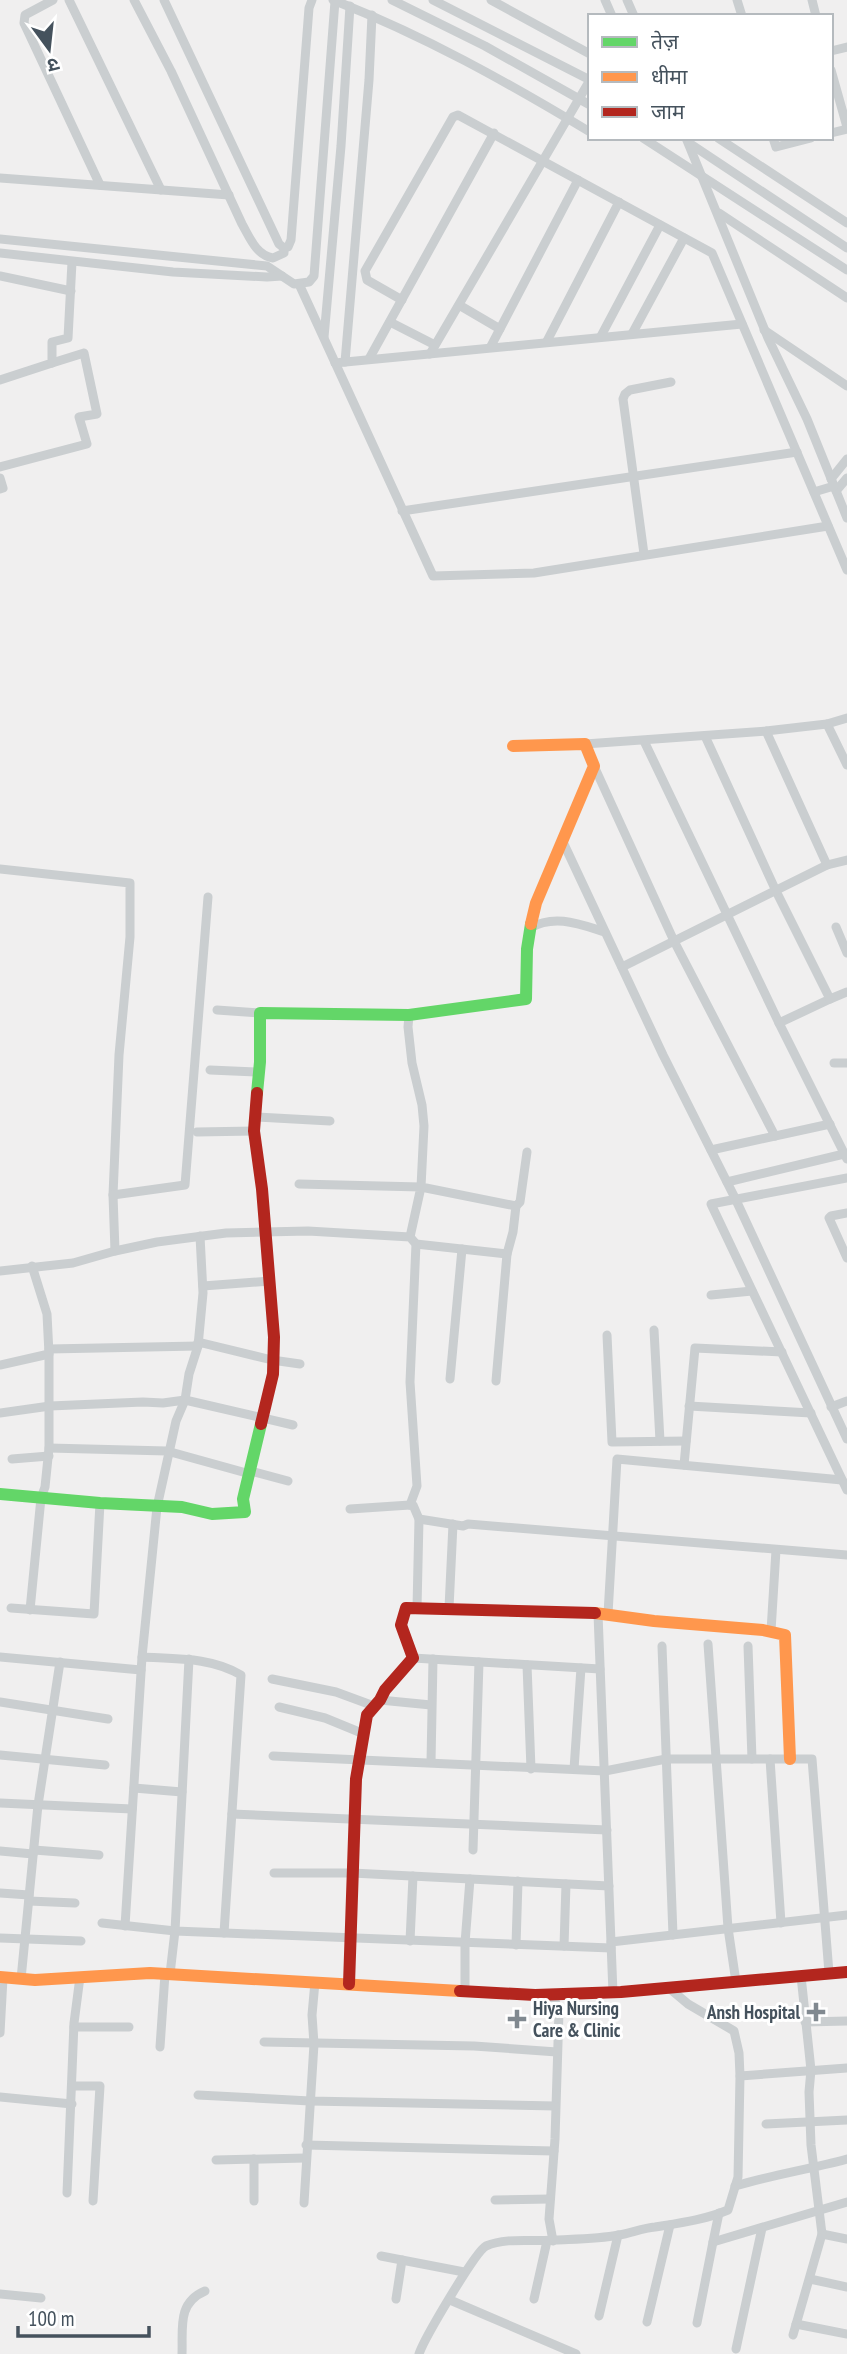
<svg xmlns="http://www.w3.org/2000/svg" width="847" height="2354" viewBox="0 0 847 2354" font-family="'PT Sans Narrow','Noto Sans Devanagari',sans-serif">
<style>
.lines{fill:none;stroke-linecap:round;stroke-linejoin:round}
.street{stroke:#caced0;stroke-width:9}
.fast{stroke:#63d668;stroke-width:12}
.slow{stroke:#ff974d;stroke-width:12}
.jam{stroke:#b3261e;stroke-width:12}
.poi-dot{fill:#818990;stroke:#fff;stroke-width:2.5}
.labels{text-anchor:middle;stroke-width:6;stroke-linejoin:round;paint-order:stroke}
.poi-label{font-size:19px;font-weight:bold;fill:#45525d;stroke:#fff;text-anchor:start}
</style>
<rect width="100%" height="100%" fill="#f0efef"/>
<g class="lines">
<!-- street -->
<g class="street">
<path d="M53 0 25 15 24 23 100 185"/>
<path d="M69 0 161 190"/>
<path d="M134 0 171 71 242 224C250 238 256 255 273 258L284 253V248"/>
<path d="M164 0 279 244 284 248 288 247 291 240 309 8 312 0"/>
<path d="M333 0C423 35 507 82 590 132"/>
<path d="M392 0 485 46 590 105"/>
<path d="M433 0 590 80"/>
<path d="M491 0 590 54"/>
<path d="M605 0 612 16"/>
<path d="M627 0 634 16"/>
<path d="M737 0 742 16"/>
<path d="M812 0 816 16"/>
<path d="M831 51 847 47"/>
<path d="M831 70 847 127"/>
<path d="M831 133 847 129"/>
<path d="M643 138 847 270"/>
<path d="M686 138 768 338 807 419 847 518"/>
<path d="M718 138 847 223"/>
<path d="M773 138 776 147 811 138"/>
<path d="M689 143 847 248"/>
<path d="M0 178 229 195"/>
<path d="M719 213 847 298"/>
<path d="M0 239 267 266 294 284 309 282 314 276 335 1"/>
<path d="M0 253 173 272 267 277 282 276"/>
<path d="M0 276 71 291"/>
<path d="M299 284 433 576 534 573 828 526"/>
<path d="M402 300 367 280 365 271 453 117 458 115 712 253 847 570"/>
<path d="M459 305 500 329"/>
<path d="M390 322 435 345"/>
<path d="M764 330 847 386"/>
<path d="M632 334 684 238"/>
<path d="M601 336 660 225"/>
<path d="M324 337 341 146 350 6"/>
<path d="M547 341 619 202"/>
<path d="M491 346 578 180"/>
<path d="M430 354 590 80"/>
<path d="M369 359 494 133"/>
<path d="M345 362 369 80 372 15"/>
<path d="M335 363 742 324"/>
<path d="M0 380 52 363V342L68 338 72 262"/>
<path d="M0 467 87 444 79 417 97 414 84 353 52 363"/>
<path d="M0 478 3 488 0 489"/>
<path d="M831 479 847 459"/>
<path d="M836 491 847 478"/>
<path d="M814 492 834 486"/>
<path d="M402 511 797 452"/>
<path d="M644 554 623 399 625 394 630 390 671 382"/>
<path d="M827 724 847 765"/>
<path d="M705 736 776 891 830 999 779 1023"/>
<path d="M644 741 779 1023 847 1159"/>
<path d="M585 744 766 731 827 724 847 718"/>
<path d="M594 766 674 941 775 1136"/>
<path d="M563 842 663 1055 735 1198 847 1439"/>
<path d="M827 865 847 860"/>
<path d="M0 869 130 883V937L119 1055 113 1195 115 1251"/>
<path d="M836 927 847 953"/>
<path d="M530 928C555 914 579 924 605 932"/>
<path d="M622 967 827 865 766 731"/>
<path d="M830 999 847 992"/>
<path d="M217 1010 260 1013"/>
<path d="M409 1015 408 1027 412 1063 422 1105 424 1126 421 1187 516 1206 520 1202 527 1152"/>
<path d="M834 1063H847"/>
<path d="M210 1070 258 1072"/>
<path d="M257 1117 330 1121"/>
<path d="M197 1132 254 1131"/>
<path d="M711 1150 830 1124"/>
<path d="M847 1178 711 1204 847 1490"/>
<path d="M727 1182 844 1154"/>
<path d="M299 1184 421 1187 410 1237"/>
<path d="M113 1195 185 1185 208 897"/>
<path d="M847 1213 831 1216 829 1218 847 1258"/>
<path d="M416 1244 507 1254"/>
<path d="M0 1271 73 1263 115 1251 157 1242 226 1233 308 1231 410 1237 416 1244 410 1382 417 1486 410 1505"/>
<path d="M203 1286 270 1281"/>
<path d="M711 1295 752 1291"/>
<path d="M654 1330 660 1441"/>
<path d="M607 1335 612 1442 686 1441"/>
<path d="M198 1342 272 1360 300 1364"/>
<path d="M49 1349 198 1346"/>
<path d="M0 1365 49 1354"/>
<path d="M450 1379 462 1249"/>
<path d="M496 1381 507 1254 513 1232 516 1206"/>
<path d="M689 1406 811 1413"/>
<path d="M831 1407 847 1401"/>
<path d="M0 1413 50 1406 143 1402 163 1403 185 1400 293 1425"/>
<path d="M49 1448 167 1451 250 1474"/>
<path d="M12 1459 49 1456"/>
<path d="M684 1465 695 1348 782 1352"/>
<path d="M251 1471 288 1481"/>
<path d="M410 1505H413L419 1519 417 1608"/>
<path d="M350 1509 410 1505"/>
<path d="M419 1519 463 1526 468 1524 847 1555"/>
<path d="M11 1608 94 1614 100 1503"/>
<path d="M449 1608 453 1524"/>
<path d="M30 1610 41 1498 45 1487 49 1448V1354L47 1314 32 1266"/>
<path d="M598 1614 613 1993"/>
<path d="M608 1614 617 1459 842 1480"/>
<path d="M771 1631 776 1550"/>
<path d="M708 1644 728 1928 736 1982"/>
<path d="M662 1646 673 1935"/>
<path d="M748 1646 752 1759"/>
<path d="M0 1657 141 1670"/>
<path d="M142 1657C175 1659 211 1657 241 1675L224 1933"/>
<path d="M413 1658 600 1669"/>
<path d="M527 1665 531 1769"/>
<path d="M272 1679 336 1692 374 1706"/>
<path d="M380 1700 431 1705"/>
<path d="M0 1702 108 1719"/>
<path d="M279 1707 325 1718 364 1734"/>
<path d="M0 1755 105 1765"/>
<path d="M273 1756 605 1771 666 1759H812L829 1973"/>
<path d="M770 1759 781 1923"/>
<path d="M431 1762 433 1659"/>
<path d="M574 1769 581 1668"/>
<path d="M134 1788 182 1792"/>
<path d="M0 1803 132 1809"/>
<path d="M232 1814 607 1830"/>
<path d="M34 1850 99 1855"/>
<path d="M473 1850 479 1662"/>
<path d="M0 1851 33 1854"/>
<path d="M274 1873H352L609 1886"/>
<path d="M0 1893 29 1895"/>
<path d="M29 1901 75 1903"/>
<path d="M102 1923 175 1931 611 1948"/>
<path d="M125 1926 142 1657 157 1507 176 1421 185 1400 189 1374 198 1346 203 1293 200 1236"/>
<path d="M0 1938 81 1941"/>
<path d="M410 1941 413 1876"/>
<path d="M611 1942 847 1915"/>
<path d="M516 1945 518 1881"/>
<path d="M564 1946 566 1884"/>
<path d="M170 1974 175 1931 189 1659"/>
<path d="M21 1979 38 1805 60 1662"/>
<path d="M669 1988 688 2004 734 2031 739 2053 740 2076 847 2068"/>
<path d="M465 1991V1943L470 1879"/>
<path d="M552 1994 559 2011 555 2139 549 2219 553 2241"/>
<path d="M805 2022 847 2021"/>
<path d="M74 2027H129"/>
<path d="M0 2033 3 1978"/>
<path d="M264 2042 474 2046 557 2052"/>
<path d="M160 2047 165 1974"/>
<path d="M72 2086H100L93 2201"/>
<path d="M198 2095 310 2101 555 2106"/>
<path d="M0 2097 72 2104"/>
<path d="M766 2124 847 2120"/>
<path d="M306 2145 554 2151"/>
<path d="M216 2160 305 2158"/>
<path d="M735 2186C772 2175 810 2169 847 2159"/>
<path d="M67 2193 74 2023 80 1977"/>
<path d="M495 2200 550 2199"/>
<path d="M254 2201V2159"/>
<path d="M304 2203 314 2044 312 2015 315 1982"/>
<path d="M719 2213 713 2242 847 2202"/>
<path d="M822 2234 847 2239"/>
<path d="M381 2256 464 2272"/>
<path d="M810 2279 847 2287"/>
<path d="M0 2294 41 2298"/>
<path d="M396 2299 402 2260"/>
<path d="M534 2299 547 2241"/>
<path d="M450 2300 576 2354"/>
<path d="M599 2316 618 2235"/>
<path d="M647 2322 670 2225"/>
<path d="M697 2323 713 2242"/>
<path d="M796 2324 847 2334"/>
<path d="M793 2335 822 2234 811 2145 809 2092 811 2070 801 1976"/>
<path d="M736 2349 762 2228"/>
<path d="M182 2354C183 2328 177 2303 205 2291"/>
<path d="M419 2354C424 2339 475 2252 486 2246 507 2237 533 2242 555 2240 576 2239 598 2239 619 2235 631 2233 643 2228 655 2227 680 2223 704 2220 728 2210L738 2177 740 2076"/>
</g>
<!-- fast -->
<g class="fast">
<path d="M257 1093 260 1062V1013L409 1015 526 999 527 949 531 924"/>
<path d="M0 1494 100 1503 182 1507 212 1514 245 1512 243 1499 261 1424"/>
</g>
<!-- slow -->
<g class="slow">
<path d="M513 746 585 744 594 766 536 903 531 924"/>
<path d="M595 1613 654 1621 763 1630 785 1635 790 1759"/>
<path d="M0 1977 35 1980 150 1973 460 1991"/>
</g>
<!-- jam -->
<g class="jam">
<path d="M257 1093 254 1131 262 1189 274 1337 273 1374 261 1424"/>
<path d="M349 1984 356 1779 367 1715 380 1700 385 1690 413 1658 401 1625 406 1608 595 1613"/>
<path d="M460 1991 535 1995 621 1992 847 1972"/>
</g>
</g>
<!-- markers -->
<g class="poi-dot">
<path d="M812.5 2001.5h7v7h7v7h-7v7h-7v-7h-7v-7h7z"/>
<path d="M513.5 2008.5h7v7h7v7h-7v7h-7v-7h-7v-7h7z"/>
</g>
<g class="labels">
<!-- poi labels -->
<g class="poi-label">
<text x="533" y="2015">Hiya Nursing<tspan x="533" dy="22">Care &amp; Clinic</tspan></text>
<text x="800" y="2019" text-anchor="end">Ansh Hospital</text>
</g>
</g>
<!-- legend -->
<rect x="588" y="14" width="245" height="126" fill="#ffffff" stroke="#b5babe" stroke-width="2"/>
<rect x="602" y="37" width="35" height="10" fill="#63d668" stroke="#b5babe" stroke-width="2"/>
<text x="651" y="49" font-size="21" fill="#45525d">तेज़</text>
<rect x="602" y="72" width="35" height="10" fill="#ff974d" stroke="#b5babe" stroke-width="2"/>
<text x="651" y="84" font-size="21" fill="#45525d">धीमा</text>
<rect x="602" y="107" width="35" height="10" fill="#b3261e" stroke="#b5babe" stroke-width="2"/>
<text x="651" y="119" font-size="21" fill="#45525d">जाम</text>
<!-- north arrow -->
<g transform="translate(49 49) rotate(165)" stroke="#ffffff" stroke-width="5" paint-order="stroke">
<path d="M0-5L12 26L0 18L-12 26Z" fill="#45525d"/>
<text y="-10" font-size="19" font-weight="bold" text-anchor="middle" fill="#45525d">उ</text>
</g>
<!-- scale -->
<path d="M18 2326v10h131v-10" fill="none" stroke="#45525d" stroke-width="3.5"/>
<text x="28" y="2326" font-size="21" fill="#45525d" stroke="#ffffff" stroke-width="5" paint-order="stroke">100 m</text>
</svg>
